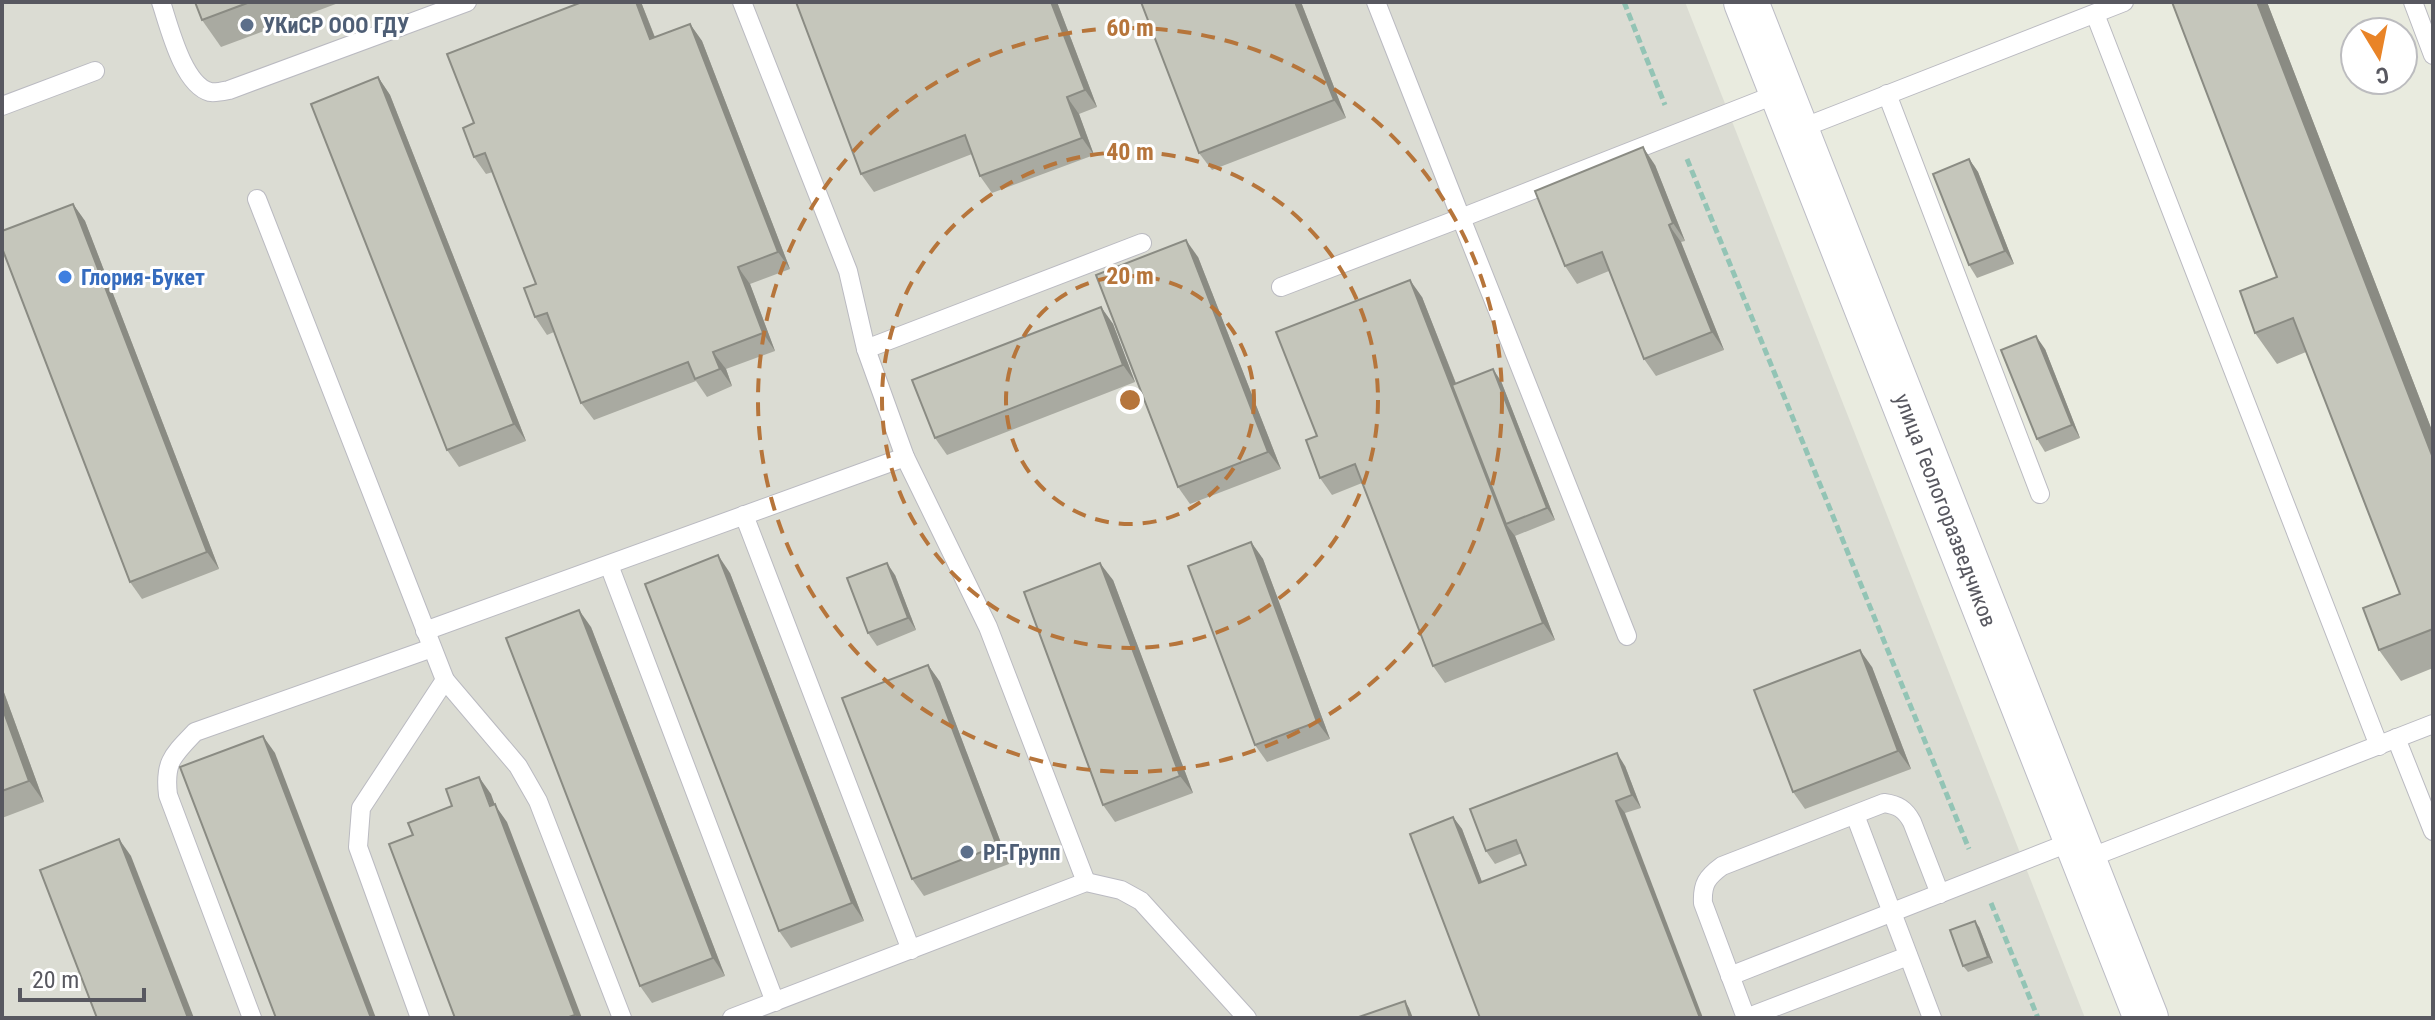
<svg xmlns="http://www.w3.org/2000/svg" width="2435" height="1020" viewBox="0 0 2435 1020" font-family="'Roboto Condensed',sans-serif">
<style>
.industrial{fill:#dbdcd3}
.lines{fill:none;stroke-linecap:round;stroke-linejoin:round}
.service-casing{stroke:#babac1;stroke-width:20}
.secondary-casing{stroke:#bcbcc5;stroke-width:46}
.path{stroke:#93c4b5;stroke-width:5;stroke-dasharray:8 4;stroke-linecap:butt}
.service{stroke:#fff;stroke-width:18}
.secondary{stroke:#fff;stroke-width:44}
.wall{fill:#a9aaa1}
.shaded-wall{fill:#8a8b83}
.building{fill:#c5c6bb;stroke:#8a8b83;stroke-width:2}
.ring{fill:none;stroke:#b6753b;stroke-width:4;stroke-dasharray:14 10}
.service-dot{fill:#5c6f8a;stroke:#fff;stroke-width:3}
.shop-dot{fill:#3f7fe0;stroke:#fff;stroke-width:3}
.labels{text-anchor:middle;stroke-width:6;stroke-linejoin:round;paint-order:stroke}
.service-label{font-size:22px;font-weight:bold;fill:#4e5e75;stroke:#fff;text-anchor:start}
.shop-label{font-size:22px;font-weight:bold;fill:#366cbe;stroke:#fff;text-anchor:start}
.street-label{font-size:22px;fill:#585860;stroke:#fff}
.centre{fill:#b6753b;stroke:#fff;stroke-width:4}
.ring-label{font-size:24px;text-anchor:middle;font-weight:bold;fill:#b6753b;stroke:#fff;stroke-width:6;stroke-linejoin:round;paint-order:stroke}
</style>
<rect width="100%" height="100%" fill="#e9ebdf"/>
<!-- industrial -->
<path class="industrial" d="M2 2H1685L2085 1018H2Z"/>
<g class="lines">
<!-- service casing -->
<g class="service-casing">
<g id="service">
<path d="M161 2C169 26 183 85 210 92 215 93 224 91 229 90L467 2"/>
<path d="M742 2 848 271 866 349 905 457 988 627 1086 882"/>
<path d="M1376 2 1461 218 1782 92"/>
<path d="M2413 2 2433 55"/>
<path d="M2095 14 2379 746"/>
<path d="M1887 94 2040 494"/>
<path d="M2 106 95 71"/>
<path d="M1797 130 2124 2"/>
<path d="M257 199 445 680 361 808 358 847 420 1018"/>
<path d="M1281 287 1461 218 1627 636"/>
<path d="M866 349 1142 243"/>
<path d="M744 515 911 950"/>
<path d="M609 565 775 1002"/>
<path d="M425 631 905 457"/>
<path d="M445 680 518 766 538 801 622 1018"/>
<path d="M2396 738 2433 831"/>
<path d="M1855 815 1932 1018"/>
<path d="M2084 860 2433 724"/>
<path d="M1730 976 2076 840"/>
<path d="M252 1018 168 795C164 762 173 755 195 732L432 648"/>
<path d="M732 1018 1086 882 1121 890 1141 901 1247 1018"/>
<path d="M1746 1018 1703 903C1702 884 1707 877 1722 866L1884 803C1898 805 1905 809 1912 822L1940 894"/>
<path d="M1746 1018 1908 956"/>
</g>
</g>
<!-- secondary casing -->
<g class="secondary-casing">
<path id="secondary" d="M1746 2 2146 1018"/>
</g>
<!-- path -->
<g class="path">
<path d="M1624 2 1665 105"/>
<path d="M1687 159 1969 849"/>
<path d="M1991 903 2038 1018"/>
</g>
<!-- service -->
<use href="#service" class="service"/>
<!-- secondary -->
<use href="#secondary" class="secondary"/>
</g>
<!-- wall -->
<g class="wall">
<path d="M195 2H341L221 47 202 20Z"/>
<path d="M641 2 655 37 690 24 702 41 790 269 750 284 775 351 726 369 732 386 707 397 696 381 594 420 581 403 554 332 547 335 535 317 536 284 493 172 486 174 474 157V123Z"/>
<path d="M796 2H1057L1097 107 1079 114 1094 155 992 193 980 176 972 154 874 192 861 174Z"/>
<path d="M1141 2H1301L1346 118 1212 170 1199 153Z"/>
<path d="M2172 2H2267L2433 433V668L2401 681 2379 650 2400 594 2306 352 2277 364 2255 333 2277 277Z"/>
<path d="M378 77 390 95 526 441 459 467 447 450Z"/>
<path d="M1969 159 1978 172 2014 264 1977 278 1969 265Z"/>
<path d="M1655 165 1685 241 1681 242 1724 350 1656 376 1644 359 1609 271 1577 284 1565 266Z"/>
<path d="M73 204 85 221 219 569 142 599 130 582Z"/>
<path d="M1198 257 1281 469 1190 504 1178 487Z"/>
<path d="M1422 297 1456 383 1501 381 1555 520 1515 536 1555 640 1445 683 1433 666 1362 483 1332 495 1320 478 1317 436Z"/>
<path d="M1101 307 1113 324 1135 382 947 455 935 438Z"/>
<path d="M2045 349 2080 438 2045 452 2037 439Z"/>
<path d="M1251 542 1263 559 1330 739 1267 762 1255 745Z"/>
<path d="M730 573 864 921 791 948 779 931Z"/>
<path d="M895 575 916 630 877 646 868 633Z"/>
<path d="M1113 580 1193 793 1115 822 1103 805Z"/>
<path d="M591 627 725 976 652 1003 640 986Z"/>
<path d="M928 665 940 682 1009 864 924 896 912 879Z"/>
<path d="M1872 667 1911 769 1805 809 1793 792Z"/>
<path d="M2 687 44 802 2 818Z"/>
<path d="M1625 766 1641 808 1625 813 1480 1018 1453 817 1462 829 1482 882 1526 865 1522 853 1495 864 1486 851Z"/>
<path d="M1979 927 1993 963 1968 972 1963 966Z"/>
</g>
<!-- shaded-wall -->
<g class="shaded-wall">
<path d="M636 2H641L662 56 650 39Z"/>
<path d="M1051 2H1057L1097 107 1085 90Z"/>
<path d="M1295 2H1301L1346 118 1334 100Z"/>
<path d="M2257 2H2267L2433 433V458Z"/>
<path d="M690 24 702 41 790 269 778 252Z"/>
<path d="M378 77 390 95 526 441 514 424Z"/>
<path d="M1067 97 1079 114 1094 155 1082 138Z"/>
<path d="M1643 147 1655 165 1685 241 1673 223Z"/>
<path d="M1969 159 1978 172 2014 264 2005 251Z"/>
<path d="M73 204 85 221 219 569 207 552Z"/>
<path d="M1669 225 1681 242 1724 350 1712 332Z"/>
<path d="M1186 240 1198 257 1281 469 1268 452Z"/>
<path d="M738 267 750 284 775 351 763 333Z"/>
<path d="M1410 280 1422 297 1510 522 1506 524 1515 536 1555 640 1543 623Z"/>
<path d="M1101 307 1113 324 1135 382 1123 365Z"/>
<path d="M2036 336 2045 349 2080 438 2072 425Z"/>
<path d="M713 352 726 369 732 386 720 369Z"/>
<path d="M1493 369 1501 381 1555 520 1547 508Z"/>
<path d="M1251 542 1263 559 1330 739 1317 722Z"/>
<path d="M718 555 730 573 864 921 852 903Z"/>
<path d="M887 563 895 575 916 630 908 618Z"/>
<path d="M1100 563 1113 580 1193 793 1180 776Z"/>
<path d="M579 610 591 627 725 976 713 958Z"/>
<path d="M1860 650 1872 667 1911 769 1898 751Z"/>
<path d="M928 665 940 682 1009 864 997 846Z"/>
<path d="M2 687 44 802 29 781 2 707Z"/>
<path d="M263 736 275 753 376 1018H371Z"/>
<path d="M1617 753 1625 766 1641 808 1632 795Z"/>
<path d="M479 777 491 794 495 805 507 822 582 1018H577L575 1015Z"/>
<path d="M1616 801 1625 813 1703 1018H1700Z"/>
<path d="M1453 817 1462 829 1487 895 1479 883Z"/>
<path d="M119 839 131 856 194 1018H188Z"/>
<path d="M1975 921 1979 927 1993 963 1988 957Z"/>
<path d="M1405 1001 1409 1008 1413 1018H1410Z"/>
</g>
<!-- building -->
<g class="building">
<path d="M195 2H250L202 20Z"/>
<path d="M582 2H636L650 39 690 24 778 252 738 267 763 333 713 352 720 369 695 379 688 362 581 403 547 313 535 317 524 288 536 284 485 153 474 157 463 128 474 123 447 54Z"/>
<path d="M796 2H1051L1085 90 1067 97 1082 138 980 176 965 135 861 174Z"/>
<path d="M1141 2H1295L1334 100 1199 153Z"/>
<path d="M2172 2H2257L2433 458V629L2379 650 2363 608 2400 594 2293 318 2255 333 2240 291 2277 277Z"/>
<path d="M378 77 514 424 447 450 311 104Z"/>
<path d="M1643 147 1673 223 1669 225 1712 332 1644 359 1602 252 1565 266 1535 191Z"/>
<path d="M1969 159 2005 251 1969 265 1933 174Z"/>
<path d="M73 204 207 552 130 582 2 248V231Z"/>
<path d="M1186 240 1268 452 1178 487 1096 275Z"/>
<path d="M1410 280 1543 623 1433 666 1355 464 1320 478 1306 440 1317 436 1276 332Z"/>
<path d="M1101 307 1123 365 935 438 912 380Z"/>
<path d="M2036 336 2072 425 2037 439 2001 350Z"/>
<path d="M1493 369 1547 508 1506 524 1452 385Z"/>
<path d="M1251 542 1317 722 1255 745 1188 566Z"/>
<path d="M718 555 852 903 779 931 645 584Z"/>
<path d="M887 563 908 618 868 633 847 578Z"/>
<path d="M1100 563 1180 776 1103 805 1024 592Z"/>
<path d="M579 610 713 958 640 986 506 638Z"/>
<path d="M1860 650 1898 751 1793 792 1754 690Z"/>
<path d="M928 665 997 846 912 879 842 698Z"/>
<path d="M2 707 29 781 2 791Z"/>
<path d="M263 736 371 1018H276L180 767Z"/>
<path d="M1617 753 1632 795 1616 801 1700 1018H1480L1410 834 1453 817 1479 883 1526 865 1516 840 1486 851 1470 809Z"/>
<path d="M479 777 490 806 495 804 575 1015 566 1018H455L389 844 413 835 408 823 452 806 446 789Z"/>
<path d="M119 839 188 1018H97L40 870Z"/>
<path d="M1975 921 1988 957 1963 966 1950 930Z"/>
<path d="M1405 1001 1410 1018H1356Z"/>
</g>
<!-- distance rings -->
<g class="ring">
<circle cx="1130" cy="400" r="124"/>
<circle cx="1130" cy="400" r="248"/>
<circle cx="1130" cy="400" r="372"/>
</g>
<!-- markers -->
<g class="service-dot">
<circle cx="247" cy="25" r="8"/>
<circle cx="967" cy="852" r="8"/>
</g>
<circle class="shop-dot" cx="65" cy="277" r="8"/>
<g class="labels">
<!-- service labels -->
<g class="service-label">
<text x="263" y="33">УКиСР ООО ГДУ</text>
<text x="983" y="860">РГ-Групп</text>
</g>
<!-- shop labels -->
<g class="shop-label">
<text x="81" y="285">Глория-Букет</text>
</g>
<!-- street labels -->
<g class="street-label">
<text transform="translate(1946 510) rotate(69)" y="8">улица Геологоразведчиков</text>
</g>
</g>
<circle cx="1130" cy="400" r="12" class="centre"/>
<g class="ring-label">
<text x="1130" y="36">60 m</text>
<text x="1130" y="160">40 m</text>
<text x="1130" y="284">20 m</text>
</g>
<!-- border -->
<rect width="2435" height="1020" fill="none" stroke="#585860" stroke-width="8"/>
<!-- north arrow -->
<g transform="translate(2379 56) rotate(170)"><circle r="38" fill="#ffffff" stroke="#bcbcbf" stroke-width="2"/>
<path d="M0-6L14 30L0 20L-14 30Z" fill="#e98427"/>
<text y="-12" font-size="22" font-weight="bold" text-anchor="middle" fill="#585860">С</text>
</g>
<!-- scale -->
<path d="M20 988v12h124v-12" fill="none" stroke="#585860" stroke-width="4"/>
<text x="32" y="988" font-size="24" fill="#585860" stroke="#ffffff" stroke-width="6" paint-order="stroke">20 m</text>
</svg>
